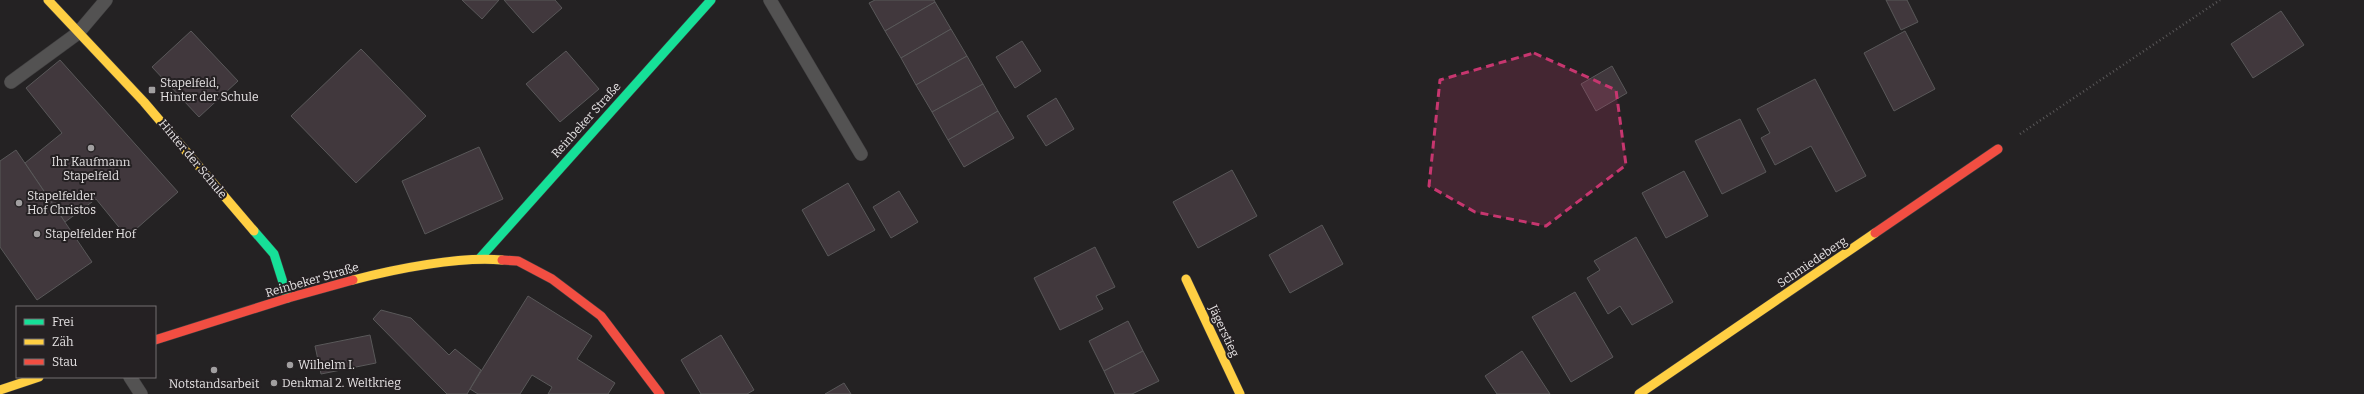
<svg xmlns="http://www.w3.org/2000/svg" width="2364" height="394" viewBox="0 0 2364 394" font-family="Bitter,serif">
<style>
.building{fill:#41383d;stroke:#595859}
.lines{fill:none;stroke-linecap:round;stroke-linejoin:round}
.lane-casing{stroke:#403f40;stroke-width:14}
.fast-casing{stroke:#403f40;stroke-width:10}
.slow-casing{stroke:#403f40;stroke-width:10}
.jam-casing{stroke:#403f40;stroke-width:10}
.path{stroke:#5a5859;stroke-width:2.5;stroke-dasharray:1 3;stroke-linecap:butt}
.lane{stroke:#535252;stroke-width:13}
.fast{stroke:#16e098;stroke-width:9}
.slow{stroke:#ffcf43;stroke-width:9}
.jam{stroke:#f24e42;stroke-width:9}
.marked{fill:#c7366f;fill-opacity:0.2;stroke:#c7366f;stroke-width:3;stroke-dasharray:8 5;stroke-linejoin:round}
.poi-dot{fill:#a19fa0;stroke:#252123;stroke-width:1.5}
.labels{text-anchor:middle;stroke-width:4;stroke-linejoin:round;paint-order:stroke}
.poi-label{font-size:12px;fill:#e5e2e3;stroke:#252123;text-anchor:start}
.street-label{font-size:12px;fill:#e5e2e3;stroke:#252123}
</style>
<rect width="100%" height="100%" fill="#242223"/>
<!-- building -->
<g class="building">
<path d="M462 0H499L482 19Z"/>
<path d="M504 0H555L562 8 533 33Z"/>
<path d="M875 0H934L935 2 885 31 869 3Z"/>
<path d="M1886 0H1907L1918 22 1901 30Z"/>
<path d="M935 2 951 29 901 58 885 31Z"/>
<path d="M2281 11 2304 45 2253 78 2231 44Z"/>
<path d="M951 29 967 56 916 85 901 58Z"/>
<path d="M191 31 238 81 199 117 152 67Z"/>
<path d="M1905 31 1935 89 1894 111 1864 53Z"/>
<path d="M1022 41 1041 71 1015 88 996 57Z"/>
<path d="M361 49 426 116 356 183 291 116Z"/>
<path d="M566 51 599 89 560 122 526 84Z"/>
<path d="M967 56 983 84 932 112 916 85Z"/>
<path d="M60 60 178 192 127 237 96 199 65 222 25 163 62 133 26 88Z"/>
<path d="M1612 66 1627 93 1596 111 1581 84Z"/>
<path d="M1815 79 1866 176 1836 192 1811 146 1775 165 1761 138 1770 133 1757 109Z"/>
<path d="M983 84 998 111 948 140 932 112Z"/>
<path d="M1056 98 1074 129 1046 146 1027 116Z"/>
<path d="M998 111 1014 138 964 167 948 140Z"/>
<path d="M1740 119 1766 172 1722 194 1695 141Z"/>
<path d="M479 147 503 199 425 234 402 181Z"/>
<path d="M16 150 92 262 37 300 0 247V161Z"/>
<path d="M1232 170 1257 216 1198 248 1173 202Z"/>
<path d="M1684 171 1708 216 1666 238 1642 193Z"/>
<path d="M848 183 875 230 828 256 802 210Z"/>
<path d="M899 191 918 222 891 238 873 207Z"/>
<path d="M1322 225 1343 264 1290 293 1269 255Z"/>
<path d="M1636 237 1673 302 1632 325 1620 306 1608 314 1587 278 1600 270 1594 261Z"/>
<path d="M1095 247 1115 287 1096 296 1103 309 1060 330 1034 278Z"/>
<path d="M1575 292 1613 357 1571 382 1532 317Z"/>
<path d="M528 296 592 336 577 359 615 383 608 394H548L552 387 532 375 520 394H478L470 389Z"/>
<path d="M381 310 411 318 449 355 455 349 481 370 467 394H447L373 319Z"/>
<path d="M1128 321 1143 351 1104 371 1089 341Z"/>
<path d="M370 335 376 363 321 374 315 346Z"/>
<path d="M721 335 754 390 747 394H701L681 360Z"/>
<path d="M1143 351 1159 381 1132 394H1115L1104 371Z"/>
<path d="M1522 351 1550 394H1497L1485 376Z"/>
<path d="M844 383 851 394H825Z"/>
</g>
<g class="lines">
<!-- lane casing -->
<g class="lane-casing">
<g id="lane">
<path d="M770 0 861 154"/>
<path d="M11 82 78 33 106 0"/>
<path d="M130 377 141 394"/>
</g>
</g>
<!-- fast casing -->
<g class="fast-casing">
<g id="fast">
<path d="M254 231 274 254 288 298"/>
<path d="M480 258 711 0"/>
</g>
</g>
<!-- slow casing -->
<g class="slow-casing">
<g id="slow">
<path d="M48 0 144 102 254 231"/>
<path d="M1186 279 1240 394"/>
<path d="M353 280C395 269 460 256 502 260"/>
<path d="M0 390 39 377"/>
<path d="M1639 394 1875 233"/>
</g>
</g>
<!-- jam casing -->
<g class="jam-casing">
<g id="jam">
<path d="M1875 233 1998 149"/>
<path d="M502 260 518 261 552 279 601 316 660 394"/>
<path d="M155 340 288 298 353 280"/>
</g>
</g>
<!-- path -->
<path class="path" d="M2020 134 2220 0"/>
<!-- lane -->
<use href="#lane" class="lane"/>
<!-- fast -->
<use href="#fast" class="fast"/>
<!-- slow -->
<use href="#slow" class="slow"/>
<!-- jam -->
<use href="#jam" class="jam"/>
</g>
<!-- marked area -->
<path class="marked" d="M1534 53 1616 90 1626 165 1546 226 1475 212 1429 186 1440 80Z"/>
<!-- markers -->
<g class="poi-dot">
<rect x="148" y="86" width="8" height="8" rx="2"/>
<circle cx="91" cy="148" r="4"/>
<circle cx="19" cy="203" r="4"/>
<circle cx="37" cy="234" r="4"/>
<circle cx="290" cy="365" r="4"/>
<circle cx="214" cy="370" r="4"/>
<circle cx="274" cy="383" r="4"/>
</g>
<g class="labels">
<!-- poi labels -->
<g class="poi-label">
<text x="160" y="87">Stapelfeld,<tspan x="160" dy="14">Hinter der Schule</tspan></text>
<text x="91" y="166" text-anchor="middle">Ihr Kaufmann<tspan x="91" dy="14">Stapelfeld</tspan></text>
<text x="27" y="200">Stapelfelder<tspan x="27" dy="14">Hof Christos</tspan></text>
<text x="45" y="238">Stapelfelder Hof</text>
<text x="298" y="369">Wilhelm I.</text>
<text x="282" y="387">Denkmal 2. Weltkrieg</text>
<text x="214" y="388" text-anchor="middle">Notstandsarbeit</text>
</g>
<!-- street labels -->
<g class="street-label">
<text transform="translate(586 120) rotate(-48)" y="4">Reinbeker Straße</text>
<text transform="translate(193 159) rotate(50)" y="4">Hinter der Schule</text>
<text transform="translate(1812 262) rotate(-34)" y="4">Schmiedeberg</text>
<text transform="translate(312 280) rotate(-16)" y="4">Reinbeker Straße</text>
<text transform="translate(1224 331) rotate(65)" y="4">Jägerstieg</text>
</g>
</g>
<!-- legend -->
<rect x="16" y="306" width="140" height="72" fill="#252123" stroke="#726e70"/>
<rect x="24" y="319" width="20" height="6" fill="#16e098" stroke="#726e70"/>
<text x="52" y="326" font-size="12" fill="#e5e2e3">Frei</text>
<rect x="24" y="339" width="20" height="6" fill="#ffcf43" stroke="#726e70"/>
<text x="52" y="346" font-size="12" fill="#e5e2e3">Zäh</text>
<rect x="24" y="359" width="20" height="6" fill="#f24e42" stroke="#726e70"/>
<text x="52" y="366" font-size="12" fill="#e5e2e3">Stau</text>
</svg>
